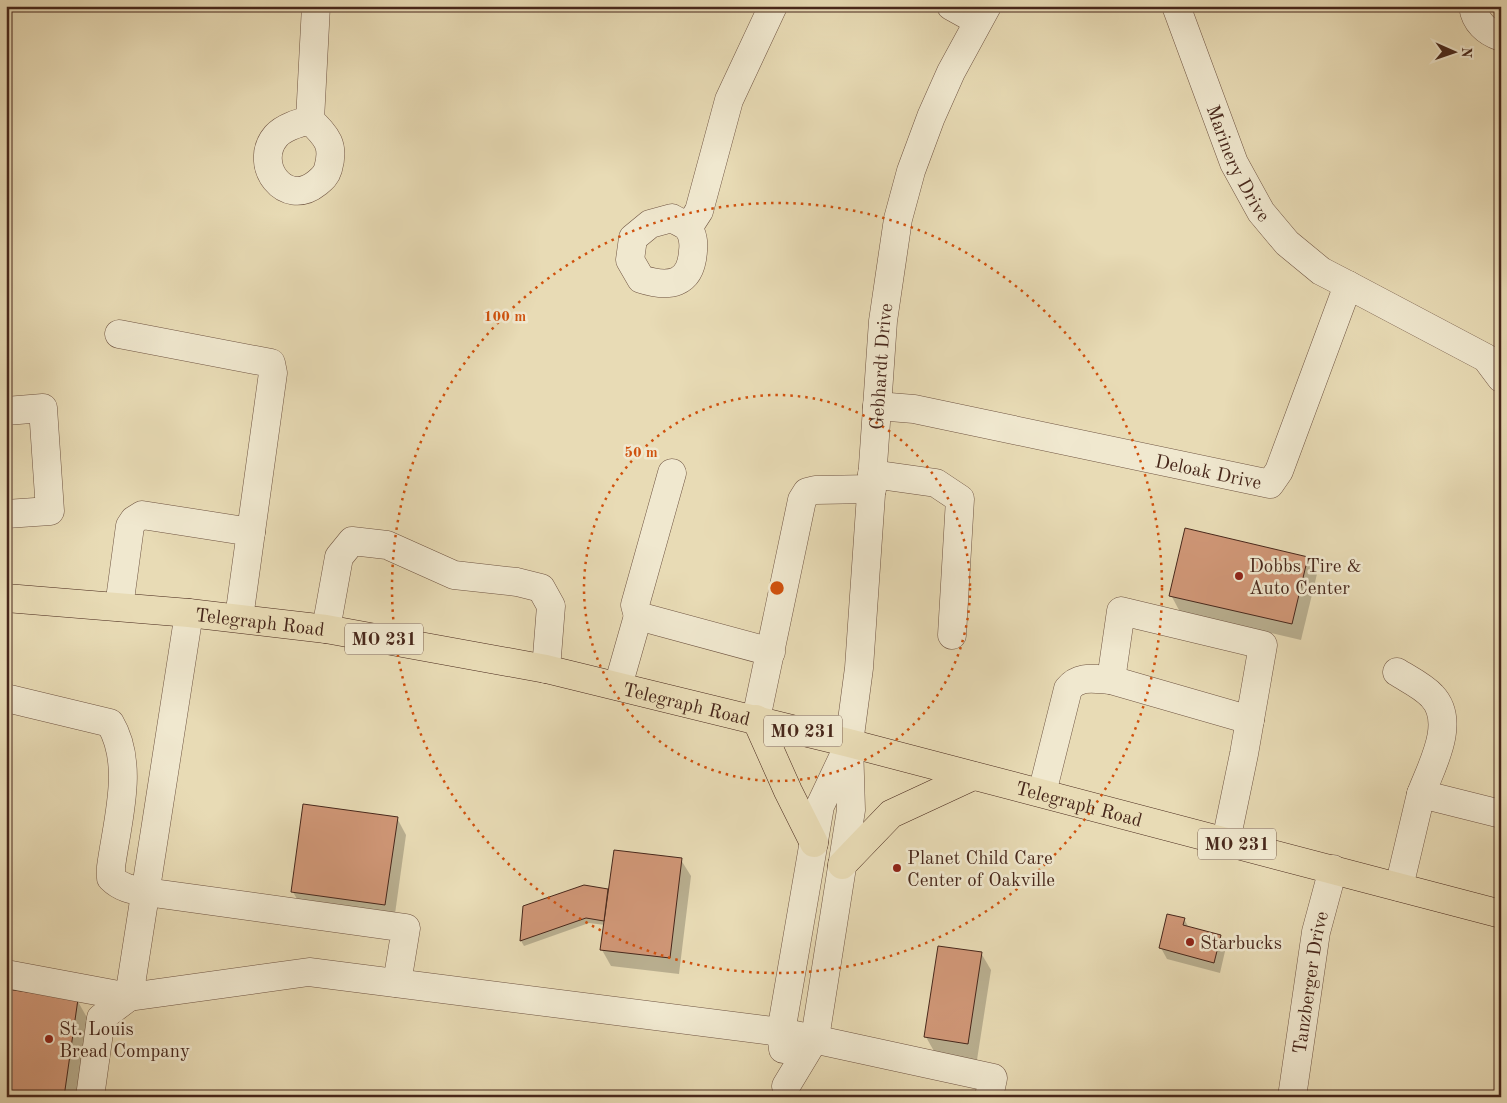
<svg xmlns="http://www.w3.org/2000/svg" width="1507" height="1103" viewBox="0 0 1507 1103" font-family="'Old Standard TT',serif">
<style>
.shadow{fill:#0003}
.building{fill:#d09777;stroke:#47271b}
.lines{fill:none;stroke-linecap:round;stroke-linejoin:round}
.minor-casing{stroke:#6f5442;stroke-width:29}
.major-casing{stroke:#47271b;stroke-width:29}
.minor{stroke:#f0e8cf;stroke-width:28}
.major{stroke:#e8dbb5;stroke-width:28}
.ring{fill:none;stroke:#d0520e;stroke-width:2.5;stroke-dasharray:2.5 5}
.poi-dot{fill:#8f2418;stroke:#f0e8cf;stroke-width:2}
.labels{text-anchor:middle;stroke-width:5;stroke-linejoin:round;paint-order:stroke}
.shield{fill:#f0e8cf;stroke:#7a6151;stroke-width:1}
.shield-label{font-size:18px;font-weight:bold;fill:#47271b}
.street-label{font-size:19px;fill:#47271b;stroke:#f0e8cf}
.poi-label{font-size:19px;fill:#47271b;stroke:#f0e8cf;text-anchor:start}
.centre{fill:#d0520e;stroke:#f0e8cf;stroke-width:2.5}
.ring-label{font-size:15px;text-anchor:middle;font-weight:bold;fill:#d0520e;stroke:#f0e8cf;stroke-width:5;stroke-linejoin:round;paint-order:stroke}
</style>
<rect width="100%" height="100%" fill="#e8dbb5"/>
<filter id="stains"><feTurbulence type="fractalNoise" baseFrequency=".004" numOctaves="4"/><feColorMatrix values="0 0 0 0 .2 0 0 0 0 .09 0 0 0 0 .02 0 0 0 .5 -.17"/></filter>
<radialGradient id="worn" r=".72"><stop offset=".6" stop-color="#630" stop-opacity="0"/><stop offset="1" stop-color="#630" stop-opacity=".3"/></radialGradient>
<!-- shadow -->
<g class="shadow">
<path d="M1307 558 1317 574 1301 640 1180 612 1171 595Z"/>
<path d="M397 818 406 835 394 921 302 908 293 892Z"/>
<path d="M681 860 691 876 679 974 611 966 602 950 605 925 589 923 524 946 521 941 525 907 608 890 609 893Z"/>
<path d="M1184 919 1189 928 1220 936 1226 947 1220 973 1167 959 1161 948Z"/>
<path d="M981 953 991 970 977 1060 935 1053 926 1037Z"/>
<path d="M77 1000 89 1021 79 1097H6Z"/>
</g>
<!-- building -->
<g class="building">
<path d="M1185 528 1308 557 1292 624 1169 596Z"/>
<path d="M303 804 398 817 385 905 291 892Z"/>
<path d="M614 850 682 858 670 958 600 950Z"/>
<path d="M584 885 608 889 604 921 586 918 520 941 523 906Z"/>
<path d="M1167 914 1185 918 1183 925 1221 935 1214 963 1159 948Z"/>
<path d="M938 946 982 952 968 1044 924 1037Z"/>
<path d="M6 989 78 999 64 1097H6Z"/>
</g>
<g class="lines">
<!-- minor casing -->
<g class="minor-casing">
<g id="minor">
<path d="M951 6 978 21"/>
<path id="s1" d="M1176 6 1234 163 1261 212 1287 243 1321 271 1348 285"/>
<path d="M1473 6C1475 22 1486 32 1501 37"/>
<path d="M310 120C299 123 284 127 276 136 252 164 285 209 317 183 322 179 326 176 328 169 335 145 327 137 310 120L316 6"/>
<path d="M672 218C676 221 685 224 688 228 693 234 694 244 693 251 691 285 669 288 641 279L630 260 633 238 650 224Z"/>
<path d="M688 228 699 211 729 100 773 6"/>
<path d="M119 334 271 363 273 373 239 618"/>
<path id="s2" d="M877 406 914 409 1270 484 1279 471 1348 285 1486 358 1501 378"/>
<path d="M6 411 43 408 50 511 6 514"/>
<path d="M672 473 635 605 638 616 771 652"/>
<path d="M872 474 936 483 960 499 952 635"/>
<path d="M119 607 130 526 134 520 142 515 251 532"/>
<path d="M189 613 129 997 309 972 781 1032 993 1078 989 1097"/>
<path d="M326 629 339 557 352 541 387 545 454 575 517 582 541 588 551 606 546 669"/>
<path d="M1397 672C1408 679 1423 686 1432 696 1457 722 1431 767 1421 794"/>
<path d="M1111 680 1250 720"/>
<path d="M618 686 638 616"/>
<path d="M6 698 110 723C135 765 117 821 111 867V878C121 888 132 890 146 892L406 928 397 983"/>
<path d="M756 719 802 500 807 492 815 490 872 489"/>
<path d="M1042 793 1068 689C1079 675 1094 679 1111 680L1121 611 1263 645 1244 754 1226 841"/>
<path d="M1399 887 1421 794 1501 814"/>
<path d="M6 974 129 997"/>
<path d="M783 1049 781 1032 820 806 847 749"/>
<path id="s3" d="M786 1086 815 1038 851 810 849 743 859 668 883 321 898 219 911 171 931 117 951 72 987 6"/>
<path d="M90 1097 101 1018 129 997"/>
<path id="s4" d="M1292 1097 1316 932 1333 869"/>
</g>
</g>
<!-- major casing -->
<g class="major-casing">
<g id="major">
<path id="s5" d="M6 598 189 613 326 629 546 669 849 743 1501 914"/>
<path d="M756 719 788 791 814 843"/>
<path d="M842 865 891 814 973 776"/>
</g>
</g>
<!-- minor -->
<use href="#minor" class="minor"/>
<!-- major -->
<use href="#major" class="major"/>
</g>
<!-- distance rings -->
<g class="ring">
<circle cx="777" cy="588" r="193"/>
<circle cx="777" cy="588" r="385"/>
</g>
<!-- markers -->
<g class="poi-dot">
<circle cx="1239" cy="576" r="5"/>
<circle cx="897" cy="868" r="5"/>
<circle cx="1190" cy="942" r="5"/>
<circle cx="49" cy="1039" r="5"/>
</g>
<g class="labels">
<!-- shield labels -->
<g class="shield">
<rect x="345" y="623.5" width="78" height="31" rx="4"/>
<rect x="764" y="715.5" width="78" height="31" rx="4"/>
<rect x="1198" y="828.5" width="78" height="31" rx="4"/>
</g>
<g class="shield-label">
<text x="384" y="645">MO 231</text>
<text x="803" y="737">MO 231</text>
<text x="1237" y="850">MO 231</text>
</g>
<!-- street labels -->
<g class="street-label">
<text dy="7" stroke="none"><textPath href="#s1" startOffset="169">Marinery Drive</textPath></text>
<text dy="7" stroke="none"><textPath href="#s3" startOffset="732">Gebhardt Drive</textPath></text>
<text dy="7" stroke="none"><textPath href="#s2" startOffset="338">Deloak Drive</textPath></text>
<text dy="7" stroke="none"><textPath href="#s5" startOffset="255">Telegraph Road</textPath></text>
<text dy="7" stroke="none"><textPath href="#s5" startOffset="690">Telegraph Road</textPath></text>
<text dy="7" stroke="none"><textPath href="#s5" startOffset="1095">Telegraph Road</textPath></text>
<text dy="7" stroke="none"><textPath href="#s4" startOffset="116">Tanzberger Drive</textPath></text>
</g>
<!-- poi labels -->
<g class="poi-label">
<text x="1249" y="572">Dobbs Tire &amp;<tspan x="1249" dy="22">Auto Center</tspan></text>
<text x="907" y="864">Planet Child Care<tspan x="907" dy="22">Center of Oakville</tspan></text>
<text x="1200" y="949">Starbucks</text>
<text x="59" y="1035">St. Louis<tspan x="59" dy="22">Bread Company</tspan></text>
</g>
</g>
<circle cx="777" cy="588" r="8" class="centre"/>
<g class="ring-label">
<text x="505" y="321">100 m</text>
<text x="641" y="457">50 m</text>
</g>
<!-- margin -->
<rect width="1507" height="1103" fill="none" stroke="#e8dbb5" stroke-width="25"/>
<rect x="8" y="8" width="1492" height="1088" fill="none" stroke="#47271b" stroke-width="2.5"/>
<rect x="12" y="12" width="1482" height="1078" fill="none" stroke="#47271b"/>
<!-- north arrow -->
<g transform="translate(1454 52) rotate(92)" stroke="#f0e8cf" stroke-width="4" paint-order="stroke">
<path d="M0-4L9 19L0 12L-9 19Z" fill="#47271b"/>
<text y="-8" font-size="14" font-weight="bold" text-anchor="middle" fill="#47271b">N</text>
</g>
<rect width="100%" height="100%" filter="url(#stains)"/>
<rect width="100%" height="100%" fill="url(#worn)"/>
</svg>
